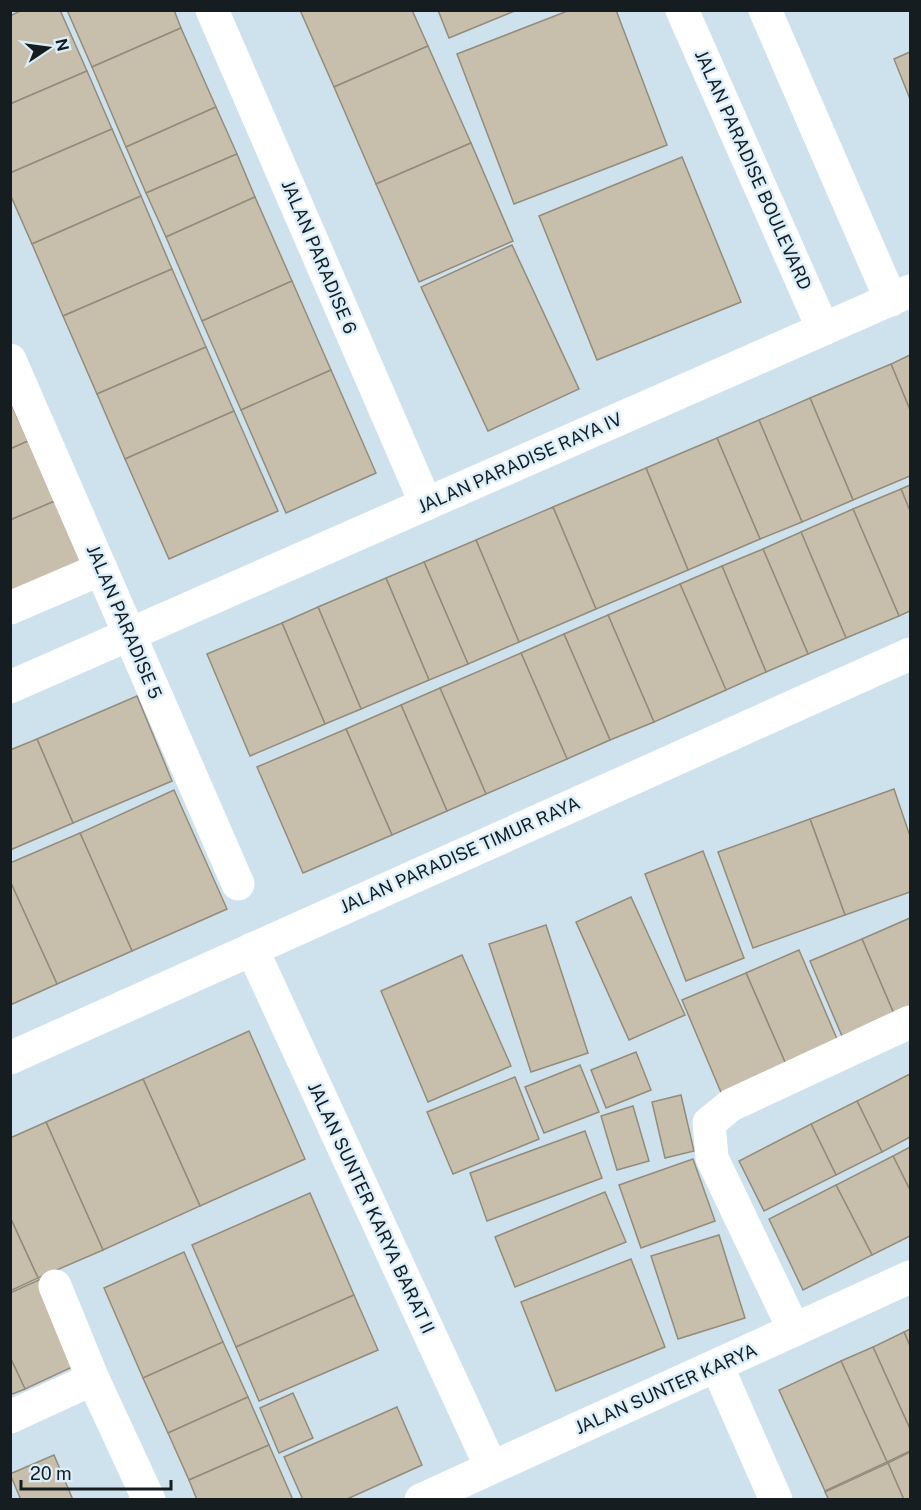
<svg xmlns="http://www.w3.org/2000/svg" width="921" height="1510" viewBox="0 0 921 1510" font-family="'Public Sans',sans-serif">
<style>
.building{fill:#c7bfac;stroke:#948c7b;stroke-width:1.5}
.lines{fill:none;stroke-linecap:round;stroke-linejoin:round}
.minor{stroke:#fff;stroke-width:33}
.labels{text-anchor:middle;stroke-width:5;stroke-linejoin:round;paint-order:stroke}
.street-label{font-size:18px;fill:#161d21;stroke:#dbeffa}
</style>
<rect width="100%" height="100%" fill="#cee2ed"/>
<!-- building -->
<g class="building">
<path d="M22 10H60L87 71 10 104V16Z"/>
<path d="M67 10H174L181 28 92 67Z"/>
<path d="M300 10H412L428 46 334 87Z"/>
<path d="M438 10H517L449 38Z"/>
<path d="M570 10H616L667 145 514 204 457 54Z"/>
<path d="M181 28 216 107 126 147 92 67Z"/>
<path d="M428 46 471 143 376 184 334 87Z"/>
<path d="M910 52V99L894 59Z"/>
<path d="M87 71 112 129 10 173V104Z"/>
<path d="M216 107 237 154 146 193 126 147Z"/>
<path d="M112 129 141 196 32 244 10 194V173Z"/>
<path d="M471 143 513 241 419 282 376 184Z"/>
<path d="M237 154 255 197 166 237 146 193Z"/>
<path d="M682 157 741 302 597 360 539 216Z"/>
<path d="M141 196 172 269 63 316 32 244Z"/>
<path d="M255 197 292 281 202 321 166 237Z"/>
<path d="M512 245 579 389 488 431 421 287Z"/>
<path d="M172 269 206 347 97 394 63 316Z"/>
<path d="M292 281 331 370 241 410 202 321Z"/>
<path d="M206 347 234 411 125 459 97 394Z"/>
<path d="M910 355V410L891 364Z"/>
<path d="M891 364 910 410V476L853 500 810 398Z"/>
<path d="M331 370 376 473 286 513 241 410Z"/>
<path d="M810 398 853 500 802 522 759 420Z"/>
<path d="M10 401 28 441 10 449Z"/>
<path d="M234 411 278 511 169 559 125 459Z"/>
<path d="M759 420 802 522 760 539 717 438Z"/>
<path d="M717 438 760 539 688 570 646 468Z"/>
<path d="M28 441 55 501 10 520V449Z"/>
<path d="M646 468 688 570 596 609 553 507Z"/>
<path d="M910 485V511L901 489Z"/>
<path d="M901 489 910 511V611L899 616 853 509Z"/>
<path d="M55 501 83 564 10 596V520Z"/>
<path d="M553 507 596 609 519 642 476 540Z"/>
<path d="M853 509 899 616 846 638 801 532Z"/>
<path d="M801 532 846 638 808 654 763 549Z"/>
<path d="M476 540 519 642 468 664 424 562Z"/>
<path d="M763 549 808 654 766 672 722 566Z"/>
<path d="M424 562 468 664 429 680 386 578Z"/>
<path d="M722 566 766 672 726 690 680 584Z"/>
<path d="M386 578 429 680 361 709 318 607Z"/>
<path d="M680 584 726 690 654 722 608 615Z"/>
<path d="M318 607 361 709 325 724 282 623Z"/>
<path d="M608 615 654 722 610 740 564 634Z"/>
<path d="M282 623 325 724 250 756 207 654Z"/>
<path d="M564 634 610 740 567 759 521 653Z"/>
<path d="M521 653 567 759 486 794 440 688Z"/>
<path d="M440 688 486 794 447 811 401 705Z"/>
<path d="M137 696 172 781 73 823 37 739Z"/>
<path d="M401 705 447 811 392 835 346 729Z"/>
<path d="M346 729 392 835 303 873 257 767Z"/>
<path d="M37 739 73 823 10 850V750Z"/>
<path d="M894 789 910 836V892L845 915 810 819Z"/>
<path d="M174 790 227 909 132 951 80 833Z"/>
<path d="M810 819 845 915 753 948 718 852Z"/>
<path d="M80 833 132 951 57 984 10 881V863Z"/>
<path d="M703 851 744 958 686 981 645 874Z"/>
<path d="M10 881 57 984 10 1005Z"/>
<path d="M631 897 685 1015 629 1040 576 922Z"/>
<path d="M910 918V1007L894 1014 862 939Z"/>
<path d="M546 925 588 1053 531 1072 489 944Z"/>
<path d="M862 939 894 1014 842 1036 810 961Z"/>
<path d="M799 950 840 1046 788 1069 746 973Z"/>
<path d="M462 955 511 1066 428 1102 381 991Z"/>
<path d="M746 973 788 1069 723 1097 682 1000Z"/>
<path d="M249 1031 305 1159 200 1206 143 1079Z"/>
<path d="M636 1052 651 1090 606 1108 591 1070Z"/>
<path d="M580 1065 599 1112 544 1133 525 1087Z"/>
<path d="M910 1074V1137L882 1152 857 1101Z"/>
<path d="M515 1077 539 1139 453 1174 427 1112Z"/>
<path d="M143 1079 200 1206 103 1250 46 1122Z"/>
<path d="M681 1095 694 1151 665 1158 652 1102Z"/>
<path d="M857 1101 882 1152 836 1175 811 1124Z"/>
<path d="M633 1106 649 1161 617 1170 601 1116Z"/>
<path d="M46 1122 103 1250 38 1278 10 1217V1138Z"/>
<path d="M811 1124 836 1175 764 1211 739 1161Z"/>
<path d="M585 1131 602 1178 487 1221 470 1173Z"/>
<path d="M910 1147V1190L893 1156Z"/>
<path d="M893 1156 910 1190V1236L872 1255 836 1185Z"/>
<path d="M693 1159 715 1221 641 1248 619 1185Z"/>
<path d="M836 1185 872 1255 803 1290 769 1219Z"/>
<path d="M605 1192 626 1242 515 1287 495 1237Z"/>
<path d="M310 1193 354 1295 236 1347 192 1245Z"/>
<path d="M10 1217 38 1278 10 1291Z"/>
<path d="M719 1235 745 1318 678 1339 651 1256Z"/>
<path d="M184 1252 223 1342 143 1378 104 1288Z"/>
<path d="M631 1259 665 1347 556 1391 521 1302Z"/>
<path d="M43 1278 81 1363 25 1389 10 1357V1293Z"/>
<path d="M354 1295 378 1350 259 1401 236 1347Z"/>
<path d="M910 1329V1346L904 1332Z"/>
<path d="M904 1332 910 1346V1429L873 1347Z"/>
<path d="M223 1342 248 1397 168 1433 143 1378Z"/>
<path d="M873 1347 910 1429V1451L887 1462 841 1361Z"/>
<path d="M10 1357 25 1389 10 1395Z"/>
<path d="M841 1361 887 1462 825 1491 779 1390Z"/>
<path d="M293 1393 313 1438 279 1453 260 1408Z"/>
<path d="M248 1397 269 1445 189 1480 168 1433Z"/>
<path d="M397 1407 422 1465 345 1500H303L284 1457Z"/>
<path d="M269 1445 293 1500H197L189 1480Z"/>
<path d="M910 1452V1500H904L888 1463Z"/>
<path d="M54 1455 73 1500H21L10 1474Z"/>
<path d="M888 1463 904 1500H829L825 1492Z"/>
</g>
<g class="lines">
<!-- minor -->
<g class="minor">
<path d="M212 10 426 504"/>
<path d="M682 10 823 329"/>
<path d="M765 10 891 300"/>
<path d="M10 360 238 884"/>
<path d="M10 608 101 569"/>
<path d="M10 687 910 291"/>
<path d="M252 949 491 1467"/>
<path d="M10 1058 910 654"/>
<path d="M55 1286 93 1379 149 1500"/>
<path d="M794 1330 712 1158 709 1123 731 1105 910 1022"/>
<path d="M717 1366 776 1500"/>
<path d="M10 1417 93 1379"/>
<path d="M421 1500 910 1277"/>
</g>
</g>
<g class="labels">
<!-- street labels -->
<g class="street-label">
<text transform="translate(753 170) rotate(66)" y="6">JALAN PARADISE BOULEVARD</text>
<text transform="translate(319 257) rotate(67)" y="6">JALAN PARADISE 6</text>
<text transform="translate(520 463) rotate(-24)" y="6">JALAN PARADISE RAYA IV</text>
<text transform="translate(124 622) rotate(67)" y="6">JALAN PARADISE 5</text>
<text transform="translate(460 855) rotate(-24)" y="6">JALAN PARADISE TIMUR RAYA</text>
<text transform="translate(371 1208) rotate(65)" y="6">JALAN SUNTER KARYA BARAT II</text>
<text transform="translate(666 1389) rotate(-24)" y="6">JALAN SUNTER KARYA</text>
</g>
</g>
<!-- border -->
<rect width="921" height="1510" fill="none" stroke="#161d21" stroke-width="24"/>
<!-- north arrow -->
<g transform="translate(48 48) rotate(77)" stroke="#dbeffa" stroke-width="4.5" paint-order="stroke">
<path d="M0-4.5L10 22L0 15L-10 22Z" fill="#161d21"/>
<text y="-9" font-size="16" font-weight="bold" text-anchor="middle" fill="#161d21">N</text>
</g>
<!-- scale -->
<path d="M21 1480v9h150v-9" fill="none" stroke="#161d21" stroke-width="3"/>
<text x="30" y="1480" font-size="18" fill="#161d21" stroke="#dbeffa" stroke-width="4.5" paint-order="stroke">20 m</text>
</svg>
